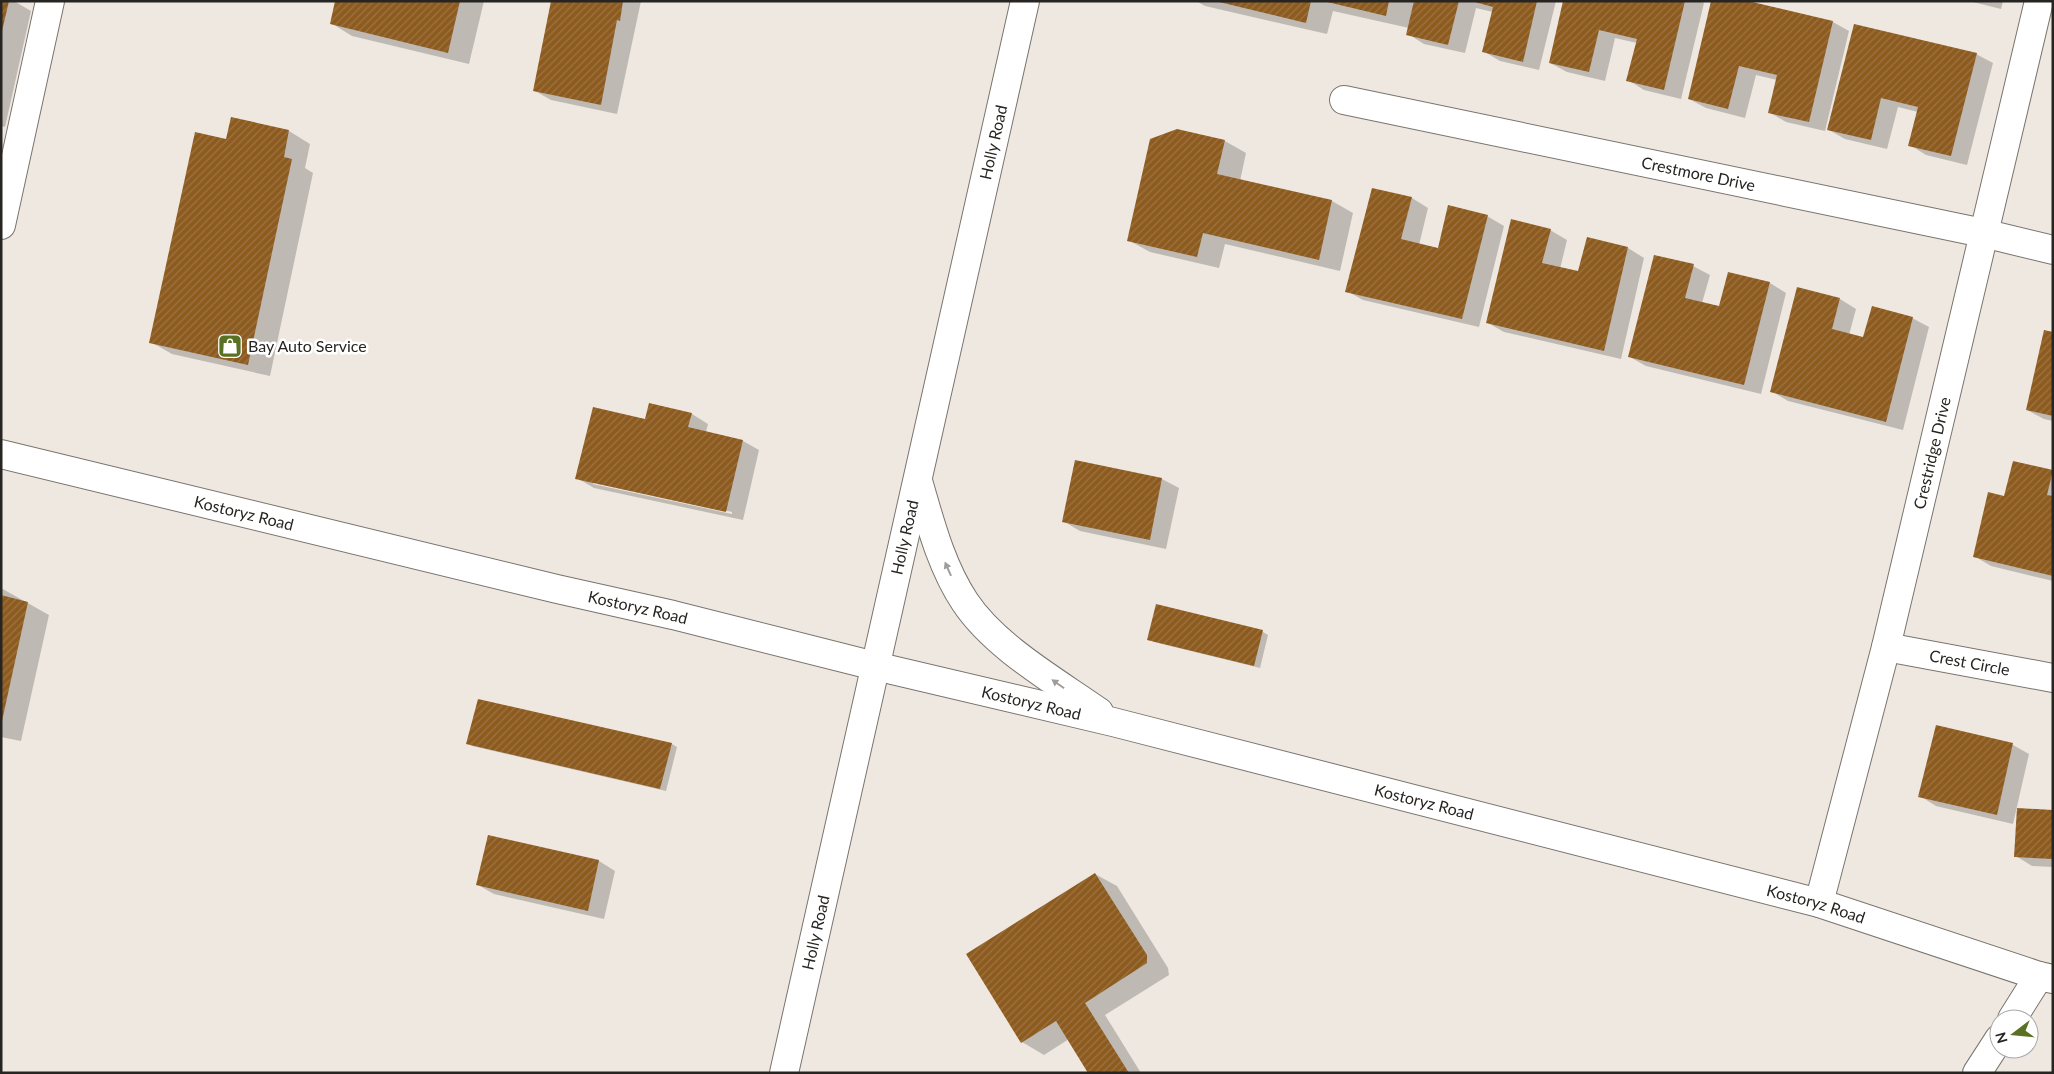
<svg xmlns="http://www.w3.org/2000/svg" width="2054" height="1074" viewBox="0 0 2054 1074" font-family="Lato,sans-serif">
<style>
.shadow{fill:#0003;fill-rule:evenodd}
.building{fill:url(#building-hatch)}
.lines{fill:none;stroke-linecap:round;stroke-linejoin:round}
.minor-casing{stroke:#7a746e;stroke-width:30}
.secondary-casing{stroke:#7a746e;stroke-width:30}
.minor{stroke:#fff;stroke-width:28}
.secondary{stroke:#fff;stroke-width:28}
.oneway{fill:#9e9d9c}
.labels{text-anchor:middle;stroke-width:5;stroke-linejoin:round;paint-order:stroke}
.street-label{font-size:16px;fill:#272522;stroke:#fff}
.poi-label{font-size:16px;fill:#272522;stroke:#fff;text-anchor:start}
</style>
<defs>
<pattern id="building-hatch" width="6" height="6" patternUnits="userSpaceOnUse" patternTransform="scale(1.25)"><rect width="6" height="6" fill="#8e5b1e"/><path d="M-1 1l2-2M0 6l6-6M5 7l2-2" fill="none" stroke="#9a7446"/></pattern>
</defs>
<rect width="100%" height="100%" fill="#efe8e1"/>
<!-- shadow -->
<g class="shadow">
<path d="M1 1H14L31 11 5 127 1 126Z"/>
<path d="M336 1H484L469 64 352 36 331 23Z"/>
<path d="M552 1H641L617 114 551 100 535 91Z"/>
<path d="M1196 1H1556L1539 70 1500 61 1483 51 1493 12 1476 8 1465 53 1424 44 1408 34 1409 28 1333 11 1327 34 1205 6Z"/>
<path d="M1565 1H1701L1704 3 1681 99 1644 90 1628 80 1637 43 1615 38 1605 81 1567 72 1550 63Z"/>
<path d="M1712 1 1833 22 1849 31 1825 131 1786 122 1769 112 1777 80 1756 75 1745 118 1706 108 1689 99Z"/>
<path d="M1969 1H2003L2001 9Z"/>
<path d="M1855 26 1976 54 1993 63 1967 165 1926 155 1910 145 1918 112 1898 107 1887 149 1845 139 1829 130Z"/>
<path d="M232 119 289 131 310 144 305 168 313 173 270 376 172 354 151 342 227 140Z"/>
<path d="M1178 130 1225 141 1246 153 1240 181 1332 201 1353 213 1340 271 1225 244 1219 268 1150 252 1128 240Z"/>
<path d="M1372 189 1412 198 1428 208 1419 245 1438 249 1487 216 1504 226 1479 327 1363 300 1347 291Z"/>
<path d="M1550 230 1567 240 1560 269 1579 273 1628 248 1644 258 1621 359 1504 332 1488 323Z"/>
<path d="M1693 266 1710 275 1702 303 1720 307 1770 283 1786 293 1761 394 1646 366 1630 357Z"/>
<path d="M1798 288 1840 299 1856 309 1849 335 1864 339 1912 318 1929 327 1903 430 1788 401 1771 391Z"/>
<path d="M2053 333V421L2044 419 2027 410Z"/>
<path d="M650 404 692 414 708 424 706 432 743 441 759 450 743 520 594 488 577 478 646 420ZM593 481 732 512V514L593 484Z"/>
<path d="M1075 461 1162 479 1179 488 1166 549 1080 531 1063 521Z"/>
<path d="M2014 462 2053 471V581L1991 566 1974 556 2005 497Z"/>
<path d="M1 588 49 615 21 741 1 737Z"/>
<path d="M1157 605 1263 632 1268 635 1260 668 1154 642 1149 639Z"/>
<path d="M1936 726 2013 745 2029 754 2013 824 1936 806 1920 796Z"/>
<path d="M467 743 672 744 677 747 666 791 472 746Z"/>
<path d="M2053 811V867L2032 866 2016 856Z"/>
<path d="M489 836 599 861 615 871 604 919 494 894 478 885Z"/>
<path d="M1095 874 1117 886 1168 968 1169 975 1105 1015 1141 1073H1090L1069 1039 1044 1055 1022 1042 967 955Z"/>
</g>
<!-- building -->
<g class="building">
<path d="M1 1H9L2 31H1Z"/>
<path d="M335 1H460L448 53 330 24Z"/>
<path d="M551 1H623L620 21 617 20 601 105 533 91Z"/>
<path d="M1215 1H1311L1306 23Z"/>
<path d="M1323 1H1389L1386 16Z"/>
<path d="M1414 1H1459L1448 45 1406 35Z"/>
<path d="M1471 1H1537L1523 62 1482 52 1493 7Z"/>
<path d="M1563 1H1685L1664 90 1626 81 1637 39 1599 30 1589 72 1549 63Z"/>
<path d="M1711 1H1748L1833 21 1809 122 1768 113 1777 75 1739 66 1728 109 1688 99Z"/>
<path d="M1854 24 1977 53 1951 156 1908 146 1918 107 1881 98 1871 140 1827 130Z"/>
<path d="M231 117 289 130 284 157 292 159 248 365 149 343 195 132 226 139Z"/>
<path d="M1177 129 1225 140 1217 174 1332 200 1319 260 1203 233 1197 257 1127 241 1150 139Z"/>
<path d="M1372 188 1412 197 1401 239 1438 248 1448 205 1488 215 1462 319 1345 292Z"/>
<path d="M1511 219 1551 229 1542 263 1578 271 1587 237 1628 247 1604 351 1486 323Z"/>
<path d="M1654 255 1694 264 1685 298 1719 306 1728 272 1770 282 1744 385 1628 357Z"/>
<path d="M1797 287 1840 298 1832 329 1863 337 1872 306 1913 317 1886 422 1770 392Z"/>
<path d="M2044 330 2053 332V416L2026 410Z"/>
<path d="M649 403 692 413 688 427 743 440 726 512 575 479 593 407 645 419Z"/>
<path d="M1075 460 1162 478 1150 540 1062 522Z"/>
<path d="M2013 461 2053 470 2047 495 2053 496V576L1973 557 1988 492 2004 496Z"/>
<path d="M1 595 28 602 2 721H1Z"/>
<path d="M1156 604 1263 630 1254 666 1147 640Z"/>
<path d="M478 699 672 743 660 789 466 744Z"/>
<path d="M1936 725 2013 743 1997 815 1918 797Z"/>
<path d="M2017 808 2053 810V859L2014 857Z"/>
<path d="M488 835 599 860 588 911 476 885Z"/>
<path d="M1095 873 1147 955V963L1085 1003 1129 1073H1088L1056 1021 1021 1043 966 954Z"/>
</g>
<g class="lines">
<!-- minor casing -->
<g class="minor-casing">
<g id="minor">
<path id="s1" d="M1344 100 1983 233 2053 250"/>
<path d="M1 225 50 1"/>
<path id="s2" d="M1886 647 2053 678"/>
<path id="s3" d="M1819 903 1886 647 2039 1"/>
<path d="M2012 1019 2039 976"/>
<path d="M1977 1073 1999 1039"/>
</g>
</g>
<!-- secondary casing -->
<g class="secondary-casing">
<g id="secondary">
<path id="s4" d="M1 454 557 589 673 615 875 666 1113 722 1819 903 2039 976 2053 979"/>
<path d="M918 481C930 522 941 566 965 602 995 647 1055 681 1099 712"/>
<path id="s5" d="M784 1073 1025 1"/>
</g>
</g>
<!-- minor -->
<use href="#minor" class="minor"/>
<!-- secondary -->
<use href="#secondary" class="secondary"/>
</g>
<!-- one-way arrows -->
<defs><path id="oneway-solid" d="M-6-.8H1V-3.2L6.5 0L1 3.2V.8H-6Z" transform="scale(1.25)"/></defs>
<g class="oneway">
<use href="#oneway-solid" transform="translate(948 569) rotate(-114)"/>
<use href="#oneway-solid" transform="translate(1058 684) rotate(-145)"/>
</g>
<!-- icons -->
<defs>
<g id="shop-square" transform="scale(1.25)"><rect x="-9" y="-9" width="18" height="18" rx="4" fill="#597122" stroke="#fff"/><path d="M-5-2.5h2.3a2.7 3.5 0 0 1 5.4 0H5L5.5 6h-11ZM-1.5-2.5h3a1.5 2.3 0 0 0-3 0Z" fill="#fff"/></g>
</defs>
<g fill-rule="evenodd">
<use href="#shop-square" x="230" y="346"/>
</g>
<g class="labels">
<!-- street labels -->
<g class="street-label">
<text dy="6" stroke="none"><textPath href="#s5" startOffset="954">Holly Road</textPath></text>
<text dy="6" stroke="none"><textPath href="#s1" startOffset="362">Crestmore Drive</textPath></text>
<text dy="6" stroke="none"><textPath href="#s3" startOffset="464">Crestridge Drive</textPath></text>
<text dy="6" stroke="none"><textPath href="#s4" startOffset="250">Kostoryz Road</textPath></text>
<text dy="6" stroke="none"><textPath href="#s5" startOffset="549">Holly Road</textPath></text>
<text dy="6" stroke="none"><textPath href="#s4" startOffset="655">Kostoryz Road</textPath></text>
<text dy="6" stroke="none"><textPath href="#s2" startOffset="85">Crest Circle</textPath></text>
<text dy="6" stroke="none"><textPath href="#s4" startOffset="1060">Kostoryz Road</textPath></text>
<text dy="6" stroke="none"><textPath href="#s4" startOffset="1465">Kostoryz Road</textPath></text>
<text dy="6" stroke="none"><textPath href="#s4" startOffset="1870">Kostoryz Road</textPath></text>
<text dy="6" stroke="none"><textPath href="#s5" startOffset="144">Holly Road</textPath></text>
</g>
<!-- poi labels -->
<g class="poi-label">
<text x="248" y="352">Bay Auto Service</text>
</g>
</g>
<!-- border -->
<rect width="2054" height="1074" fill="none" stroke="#272522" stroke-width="5"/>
<!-- north arrow -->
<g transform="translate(2014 1034) rotate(254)"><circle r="24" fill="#ffffff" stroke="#a9a8a7"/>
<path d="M0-4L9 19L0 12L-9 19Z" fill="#597122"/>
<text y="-8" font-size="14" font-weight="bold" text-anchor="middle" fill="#272522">N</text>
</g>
</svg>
